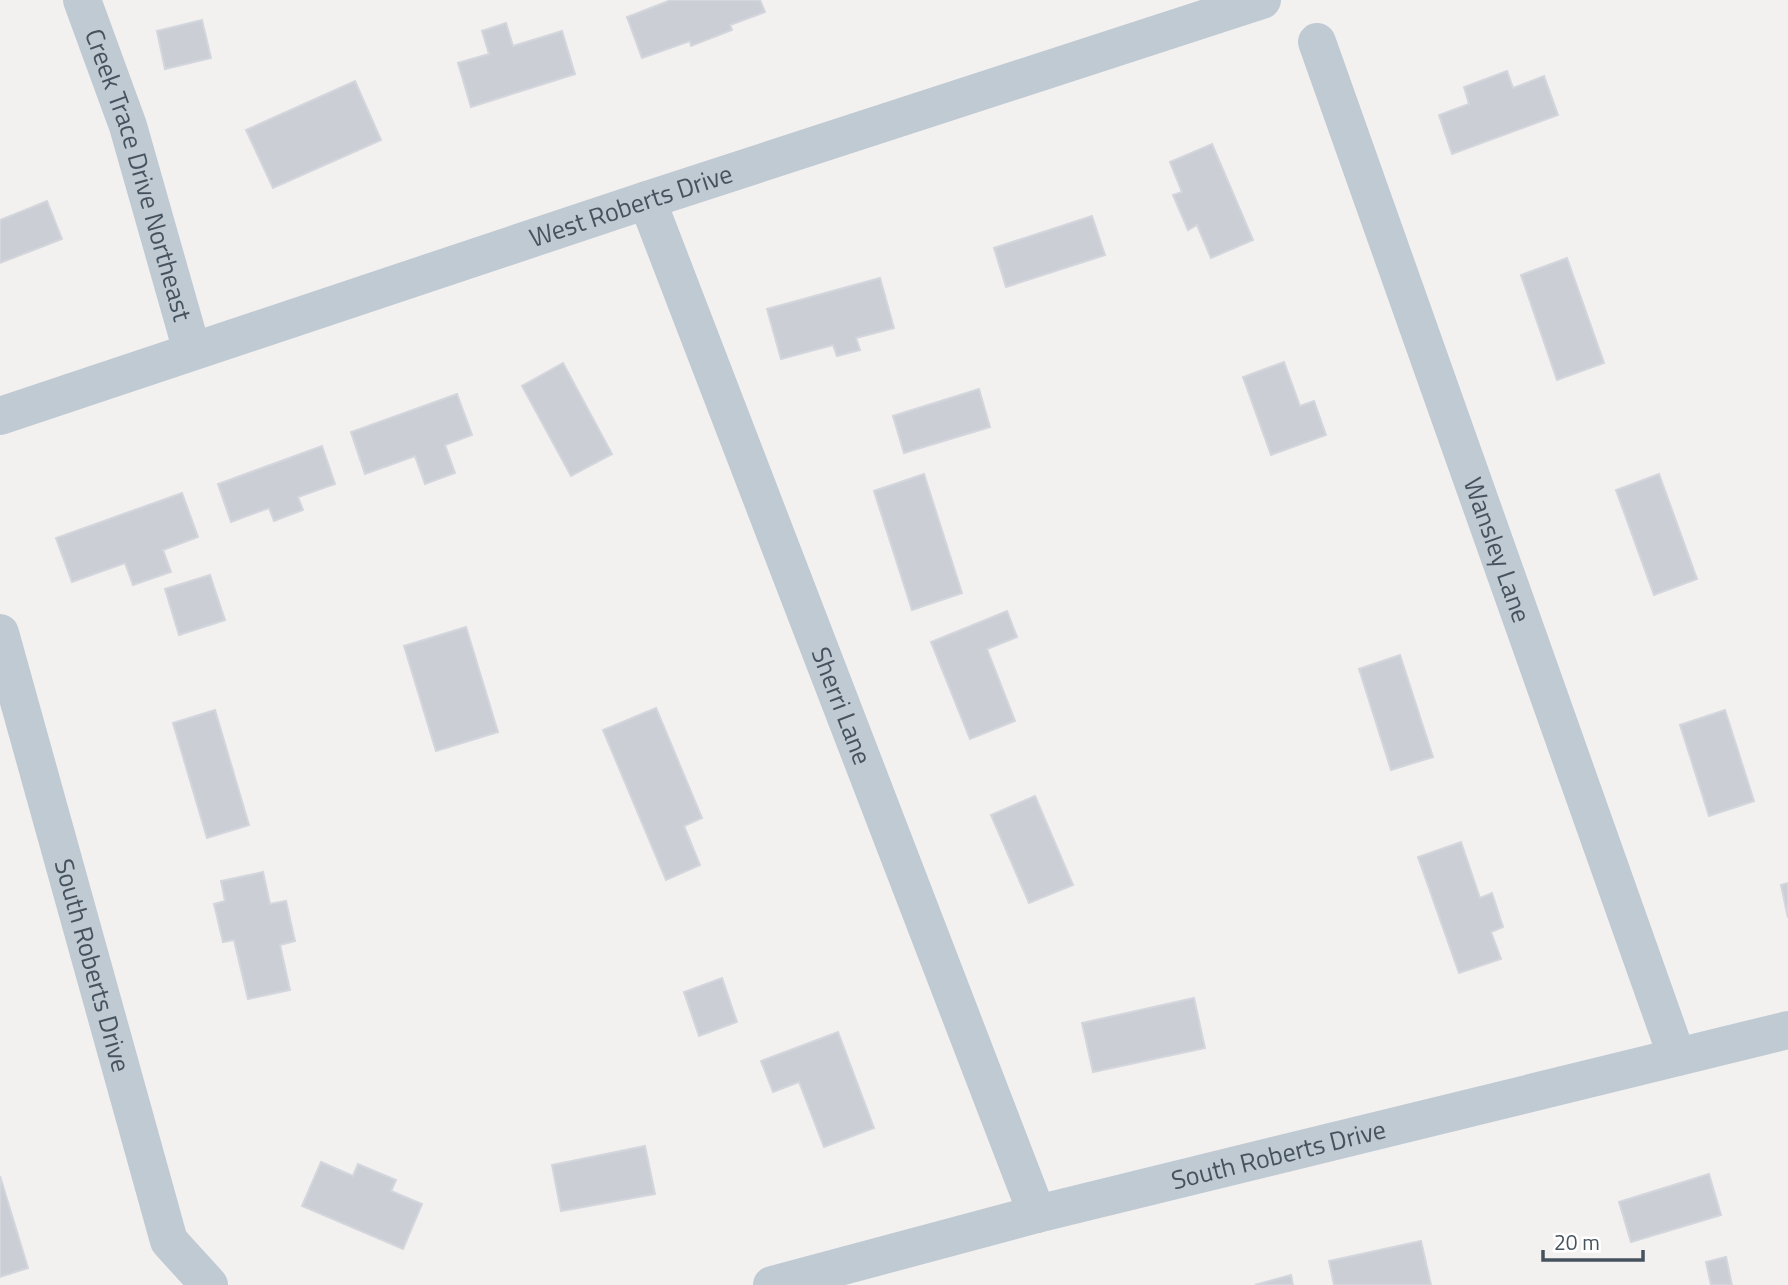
<svg xmlns="http://www.w3.org/2000/svg" width="1788" height="1285" viewBox="0 0 1788 1285" font-family="'Titillium Web',sans-serif">
<style>
.building{fill:#cbcfd5;stroke:#d3d6dc;stroke-width:2}
.lines{fill:none;stroke-linecap:round;stroke-linejoin:round}
.minor{stroke:#bfcad3;stroke-width:38}
.labels{text-anchor:middle;stroke-width:7;stroke-linejoin:round;paint-order:stroke}
.street-label{font-size:26px;fill:#46535f;stroke:#fff}
</style>
<rect width="100%" height="100%" fill="#f3f0f0"/>
<!-- building -->
<g class="building">
<path d="M671 0H760L765 12 730 25 732 30 691 46 690 41 642 58 627 17Z"/>
<path d="M202 20 211 58 165 69 157 31Z"/>
<path d="M506 23 513 46 562 31 575 74 471 107 458 63 489 54 482 31Z"/>
<path d="M1507 71 1513 88 1544 76 1558 115 1452 154 1439 115 1469 104 1464 87Z"/>
<path d="M355 81 381 140 273 188 246 130Z"/>
<path d="M1212 144 1253 240 1211 258 1197 225 1188 230 1173 195 1182 192 1170 162Z"/>
<path d="M47 201 62 239 0 263V220Z"/>
<path d="M1092 216 1105 255 1006 287 994 248Z"/>
<path d="M1567 258 1604 363 1557 380 1521 275Z"/>
<path d="M880 278 894 328 856 338 860 350 837 356 833 345 781 359 767 309Z"/>
<path d="M1284 362 1300 406 1314 401 1326 435 1271 455 1243 377Z"/>
<path d="M563 363 612 454 571 476 522 386Z"/>
<path d="M979 389 990 427 904 453 893 416Z"/>
<path d="M457 394 472 435 445 445 455 473 425 484 415 456 365 474 351 432Z"/>
<path d="M322 446 335 484 298 497 303 510 274 521 269 508 231 522 218 484Z"/>
<path d="M924 474 962 593 912 610 874 491Z"/>
<path d="M1659 474 1697 579 1654 595 1616 490Z"/>
<path d="M182 493 198 537 163 550 171 572 133 585 125 563 72 582 56 538Z"/>
<path d="M210 575 225 620 179 635 165 589Z"/>
<path d="M1007 611 1017 637 987 649 1015 721 970 739 931 642Z"/>
<path d="M466 627 498 732 436 751 404 646Z"/>
<path d="M1400 655 1433 757 1391 770 1359 669Z"/>
<path d="M656 708 702 818 684 826 700 865 666 880 603 730Z"/>
<path d="M215 710 249 825 207 838 173 723Z"/>
<path d="M1725 710 1754 801 1709 816 1680 725Z"/>
<path d="M1035 796 1073 885 1029 903 991 815Z"/>
<path d="M1461 842 1480 898 1492 893 1503 927 1491 932 1501 959 1459 973 1418 857Z"/>
<path d="M263 872 270 904 286 901 295 941 280 945 290 990 248 999 234 940 223 942 214 904 225 901 221 881Z"/>
<path d="M1788 883V918L1781 885Z"/>
<path d="M722 978 737 1022 699 1036 684 992Z"/>
<path d="M1194 998 1205 1048 1093 1072 1082 1023Z"/>
<path d="M838 1032 874 1128 824 1147 799 1082 773 1092 761 1061Z"/>
<path d="M645 1146 655 1194 561 1211 552 1165Z"/>
<path d="M321 1162 353 1176 358 1164 396 1180 391 1191 422 1204 403 1249 302 1206Z"/>
<path d="M1709 1174 1721 1215 1631 1242 1619 1202Z"/>
<path d="M0 1176 28 1268 0 1277Z"/>
<path d="M1421 1241 1431 1285H1334L1329 1261Z"/>
<path d="M1726 1257 1732 1285H1711L1706 1262Z"/>
<path d="M1291 1275 1293 1285H1255Z"/>
</g>
<g class="lines">
<!-- minor -->
<g class="minor">
<path id="s1" d="M82 0 128 126 192 351"/>
<path id="s2" d="M1317 42 1677 1057"/>
<path id="s3" d="M647 200 1037 1214"/>
<path id="s4" d="M0 416 647 200 1262 0"/>
<path id="s5" d="M0 633 169 1241 209 1285"/>
<path id="s6" d="M772 1285 1037 1214 1788 1030"/>
</g>
</g>
<g class="labels">
<!-- street labels -->
<g class="street-label">
<text dy="9" stroke="none"><textPath href="#s1" startOffset="184">Creek Trace Drive Northeast</textPath></text>
<text dy="9" stroke="none"><textPath href="#s4" startOffset="665">West Roberts Drive</textPath></text>
<text dy="9" stroke="none"><textPath href="#s2" startOffset="539">Wansley Lane</textPath></text>
<text dy="9" stroke="none"><textPath href="#s3" startOffset="542">Sherri Lane</textPath></text>
<text dy="9" stroke="none"><textPath href="#s5" startOffset="345">South Roberts Drive</textPath></text>
<text dy="9" stroke="none"><textPath href="#s6" startOffset="523">South Roberts Drive</textPath></text>
</g>
</g>
<!-- scale -->
<path d="M1543 1250v10h100v-10" fill="none" stroke="#46535f" stroke-width="3.5"/>
<text x="1554" y="1250" font-size="21" fill="#46535f" stroke="#ffffff" stroke-width="5" paint-order="stroke">20 m</text>
</svg>
